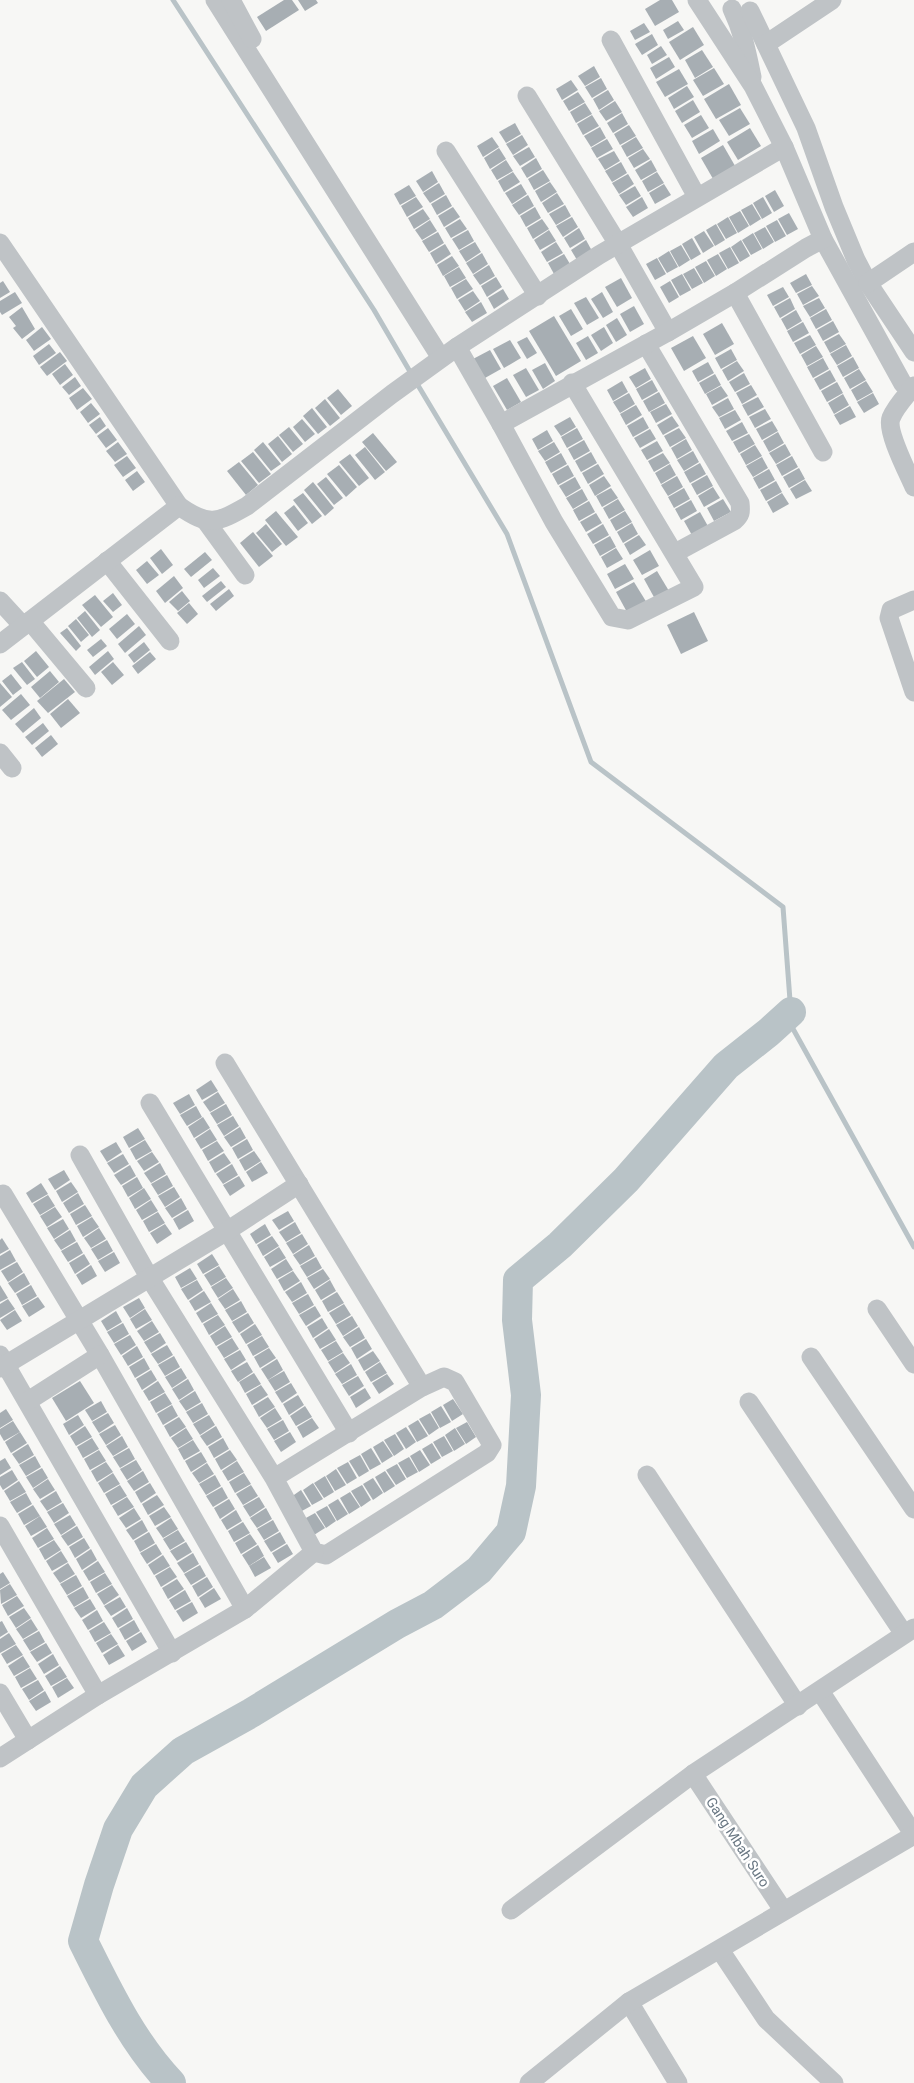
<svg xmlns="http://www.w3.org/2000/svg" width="914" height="2083" viewBox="0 0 914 2083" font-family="Roboto,sans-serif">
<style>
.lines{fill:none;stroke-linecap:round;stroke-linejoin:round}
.stream{stroke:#b9c3c7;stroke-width:5}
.river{stroke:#b9c3c7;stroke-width:30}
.building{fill:#a7aeb3}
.street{stroke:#bfc3c6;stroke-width:19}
.labels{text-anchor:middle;stroke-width:5;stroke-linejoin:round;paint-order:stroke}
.street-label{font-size:14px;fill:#697783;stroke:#fff}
</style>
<rect width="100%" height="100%" fill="#f7f7f5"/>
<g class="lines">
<!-- stream -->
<g class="stream">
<path d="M173 0 374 310 412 375"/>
<path d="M416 382 507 534 591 762 783 907 792 1027 914 1247"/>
</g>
<!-- river -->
<path class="river" d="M171 2083C132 2042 108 1991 83 1941L99 1885 118 1829 144 1786 183 1751 251 1713 397 1624 433 1605 479 1570 511 1532 521 1486 526 1395 517 1320 518 1280 560 1245 626 1180 726 1066 769 1032 791 1012"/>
</g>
<!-- building -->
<g class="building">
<path d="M284 0H292L299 10 266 31 257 17Z"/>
<path d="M298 0H316L318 3 305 11Z"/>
<path d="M660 0H672L679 12 655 26 645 9Z"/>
<path d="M678 21 684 30 668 39 663 30Z"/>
<path d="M644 23 650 32 635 40 630 31Z"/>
<path d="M693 27 704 45 680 60 669 42Z"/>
<path d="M652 34 658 45 642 55 635 44Z"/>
<path d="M661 46 667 55 652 64 647 55Z"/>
<path d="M702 50 713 67 695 78 685 60Z"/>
<path d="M669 57 675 67 656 79 650 68Z"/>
<path d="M594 66 600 77 585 86 578 76Z"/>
<path d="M714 68 724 84 703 96 693 80Z"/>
<path d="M679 69 688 84 665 97 656 82Z"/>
<path d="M601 78 607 89 592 98 585 87Z"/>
<path d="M571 80 578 90 562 100 556 89Z"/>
<path d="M729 84 741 105 716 119 704 99Z"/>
<path d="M687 86 694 97 674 109 668 98Z"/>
<path d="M608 90 614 100 599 110 593 99Z"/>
<path d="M578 92 585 102 569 111 563 101Z"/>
<path d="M693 100 700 112 682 123 675 111Z"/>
<path d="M615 101 622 112 606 121 599 111Z"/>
<path d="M585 103 592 114 576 123 570 112Z"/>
<path d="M740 108 750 124 729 136 719 120Z"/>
<path d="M622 113 628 124 613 133 607 123Z"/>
<path d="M592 115 599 126 583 135 577 124Z"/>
<path d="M701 115 709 128 692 138 684 125Z"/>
<path d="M515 123 521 134 506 143 499 132Z"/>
<path d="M629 125 636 136 620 145 614 134Z"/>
<path d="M600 127 606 138 591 147 584 136Z"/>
<path d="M750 128 761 146 738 160 727 142Z"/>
<path d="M713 129 720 141 699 154 692 141Z"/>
<path d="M522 135 528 145 513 155 506 144Z"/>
<path d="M492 137 499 147 483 157 477 146Z"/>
<path d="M636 137 643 148 627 157 621 146Z"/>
<path d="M607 139 613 149 597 158 591 148Z"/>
<path d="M723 145 738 171 716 184 701 158Z"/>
<path d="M529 147 535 157 520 166 513 156Z"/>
<path d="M499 148 506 159 490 169 484 158Z"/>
<path d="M643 149 650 159 634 168 628 158Z"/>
<path d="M614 151 620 161 605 170 598 159Z"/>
<path d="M536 158 542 169 527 178 521 168Z"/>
<path d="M506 160 513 171 497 180 491 170Z"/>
<path d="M651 160 657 171 641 180 635 170Z"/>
<path d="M621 162 627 173 612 182 605 171Z"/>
<path d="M543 170 550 181 534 190 528 179Z"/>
<path d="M432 171 438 182 423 192 416 181Z"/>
<path d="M513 172 520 182 504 192 498 181Z"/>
<path d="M657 172 664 183 648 192 642 181Z"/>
<path d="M628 174 634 184 619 194 612 183Z"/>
<path d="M550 182 557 192 541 202 535 191Z"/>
<path d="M439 183 445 194 430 203 423 193Z"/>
<path d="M521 184 527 194 512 204 505 193Z"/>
<path d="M664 184 671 195 655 204 649 193Z"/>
<path d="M409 185 416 196 400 205 394 194Z"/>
<path d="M635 186 641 196 626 205 619 195Z"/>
<path d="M775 190 784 206 774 212 765 196Z"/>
<path d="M557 193 564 204 548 213 542 203Z"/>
<path d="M446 195 452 206 437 215 431 204Z"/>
<path d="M528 195 534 206 519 215 512 205Z"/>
<path d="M416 197 423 207 407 217 401 206Z"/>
<path d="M642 197 648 208 633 217 626 207Z"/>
<path d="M763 197 772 213 762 219 753 203Z"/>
<path d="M752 204 761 219 750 226 741 210Z"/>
<path d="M565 205 571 216 556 225 549 214Z"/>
<path d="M453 207 460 217 444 227 438 216Z"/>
<path d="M535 207 541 218 526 227 520 216Z"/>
<path d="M423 209 430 219 414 229 408 218Z"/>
<path d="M740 211 749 226 738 233 729 217Z"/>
<path d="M789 213 798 229 787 235 778 219Z"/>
<path d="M572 217 578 227 563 237 556 226Z"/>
<path d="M728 217 737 233 726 239 717 224Z"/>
<path d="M460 219 467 229 451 238 445 228Z"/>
<path d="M542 219 549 229 533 239 527 228Z"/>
<path d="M430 220 437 231 422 240 415 230Z"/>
<path d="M777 220 786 236 775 242 766 226Z"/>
<path d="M716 224 725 240 715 246 706 230Z"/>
<path d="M765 227 774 242 763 249 754 233Z"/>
<path d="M579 228 585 239 570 248 564 238Z"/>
<path d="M468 230 474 241 459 250 452 239Z"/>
<path d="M549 230 556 241 540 250 534 240Z"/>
<path d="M704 231 714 246 703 253 694 237Z"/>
<path d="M438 232 444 243 429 252 422 241Z"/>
<path d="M753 233 762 249 751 255 742 240Z"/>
<path d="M692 238 701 254 691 260 682 244Z"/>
<path d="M586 240 592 251 577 260 571 250Z"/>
<path d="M741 240 750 256 740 262 731 247Z"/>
<path d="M475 242 481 252 466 262 459 251Z"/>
<path d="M556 242 563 253 547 262 541 252Z"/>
<path d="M445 244 451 254 436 264 430 253Z"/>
<path d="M681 245 690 260 679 267 670 251Z"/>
<path d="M730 247 739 263 728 269 719 253Z"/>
<path d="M669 251 678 267 667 273 658 258Z"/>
<path d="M482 253 488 264 473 274 466 263Z"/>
<path d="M564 254 570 264 554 274 548 263Z"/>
<path d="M718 254 727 269 716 276 707 260Z"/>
<path d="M452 256 459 266 443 276 437 265Z"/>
<path d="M657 258 666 274 655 280 646 264Z"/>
<path d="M706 261 715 276 704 283 695 267Z"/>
<path d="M489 265 495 276 480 285 473 275Z"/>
<path d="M459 267 466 278 450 287 444 276Z"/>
<path d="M694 268 703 283 692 289 683 274Z"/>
<path d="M682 274 691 290 680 296 671 280Z"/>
<path d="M806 274 812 285 796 293 790 283Z"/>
<path d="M496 277 502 287 487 297 481 286Z"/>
<path d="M621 278 632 298 617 307 605 287Z"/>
<path d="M466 279 473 289 457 299 451 288Z"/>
<path d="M3 281 10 292 0 298V283Z"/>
<path d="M670 281 679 297 669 303 660 287Z"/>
<path d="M812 286 819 296 803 305 797 294Z"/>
<path d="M783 287 789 297 773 306 767 295Z"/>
<path d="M503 289 509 299 494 309 488 298Z"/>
<path d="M473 291 480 301 465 311 458 300Z"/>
<path d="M15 292 22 303 2 315 0 312V301Z"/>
<path d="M602 292 613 312 603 318 591 299Z"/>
<path d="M586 297 599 318 587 325 574 303Z"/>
<path d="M790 298 795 309 780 318 774 307Z"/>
<path d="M819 298 825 308 810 317 803 306Z"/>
<path d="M481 302 487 313 472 322 465 312Z"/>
<path d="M634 306 644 324 630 332 620 314Z"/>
<path d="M22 307 35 329 22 339 13 328 16 326 9 317Z"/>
<path d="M571 309 583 329 571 336 559 316Z"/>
<path d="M826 309 832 320 816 329 810 318Z"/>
<path d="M796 310 802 321 787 330 781 319Z"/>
<path d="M554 316 581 361 556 376 529 331Z"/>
<path d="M617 318 627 335 616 342 606 325Z"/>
<path d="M833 321 839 332 823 341 817 330Z"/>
<path d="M803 322 809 333 793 342 787 331Z"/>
<path d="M722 323 734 344 715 355 703 334Z"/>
<path d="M42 327 51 339 34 351 26 340Z"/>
<path d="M604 327 613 343 601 351 591 335Z"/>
<path d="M839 334 846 344 830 353 824 342Z"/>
<path d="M810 335 816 345 800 354 794 343Z"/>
<path d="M588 336 598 353 586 360 576 343Z"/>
<path d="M693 336 706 358 684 371 671 348Z"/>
<path d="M527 337 537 353 527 359 517 342Z"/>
<path d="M510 340 521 358 504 368 493 349Z"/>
<path d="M49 344 56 353 39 365 33 356Z"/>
<path d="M846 345 852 356 837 365 830 354Z"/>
<path d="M816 346 823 357 807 366 801 355Z"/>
<path d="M731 349 737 360 721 369 715 358Z"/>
<path d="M490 350 501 369 485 378 473 359Z"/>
<path d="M60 352 67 361 47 376 40 367Z"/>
<path d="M853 357 859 368 843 377 837 366Z"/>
<path d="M823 358 829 369 813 378 807 367Z"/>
<path d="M737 361 744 371 728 381 722 370Z"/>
<path d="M708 362 714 373 698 382 692 371Z"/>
<path d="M545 363 555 381 543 389 532 370Z"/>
<path d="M65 364 73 375 60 385 52 374Z"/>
<path d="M526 368 539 390 526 397 513 375Z"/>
<path d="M645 368 651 379 636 388 629 377Z"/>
<path d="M859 369 866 380 850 389 844 378Z"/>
<path d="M830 370 836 381 820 390 814 379Z"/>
<path d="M744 373 750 384 735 392 729 382Z"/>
<path d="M715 374 721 385 705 394 699 383Z"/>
<path d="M75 377 81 386 69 395 62 387Z"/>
<path d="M507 378 521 402 507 410 493 386Z"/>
<path d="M652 380 658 391 642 400 636 389Z"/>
<path d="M622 381 628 392 613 401 607 390Z"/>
<path d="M866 381 873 392 857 401 851 390Z"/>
<path d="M837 382 843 393 827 402 821 391Z"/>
<path d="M751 385 757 395 742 404 736 393Z"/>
<path d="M721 386 728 396 712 405 706 394Z"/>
<path d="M83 388 92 399 77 410 69 398Z"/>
<path d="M338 389 352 406 341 415 327 398Z"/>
<path d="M659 392 665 403 649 412 643 401Z"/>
<path d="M629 393 635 404 620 413 613 402Z"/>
<path d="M873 393 879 404 864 413 857 402Z"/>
<path d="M843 394 849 405 834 414 828 403Z"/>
<path d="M758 397 764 407 748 416 742 405Z"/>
<path d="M728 398 734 409 719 417 712 407Z"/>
<path d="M325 399 340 418 330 426 315 408Z"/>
<path d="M91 403 100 414 88 423 80 412Z"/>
<path d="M666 404 672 414 656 423 650 412Z"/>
<path d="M636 405 642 415 626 425 620 414Z"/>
<path d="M850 406 856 417 840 425 834 415Z"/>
<path d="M312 408 327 427 318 434 303 416Z"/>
<path d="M765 409 771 419 755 428 749 417Z"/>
<path d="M735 410 741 420 725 429 719 418Z"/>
<path d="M672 416 679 426 663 435 657 425Z"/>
<path d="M100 417 106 426 96 434 89 425Z"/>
<path d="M570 417 576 427 561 436 554 426Z"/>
<path d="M643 417 649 428 633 437 627 426Z"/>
<path d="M302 419 315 434 305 442 293 427Z"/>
<path d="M772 421 778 431 762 440 756 429Z"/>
<path d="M742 422 748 433 732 441 726 431Z"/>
<path d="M289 427 303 444 293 452 279 435Z"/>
<path d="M108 428 117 440 106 448 97 436Z"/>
<path d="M577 428 583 439 567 448 561 437Z"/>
<path d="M679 428 686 438 670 447 664 436Z"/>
<path d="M650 429 656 439 640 448 634 438Z"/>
<path d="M547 430 553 441 538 450 532 439Z"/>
<path d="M778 432 784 443 769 452 763 441Z"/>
<path d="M373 433 397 462 386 471 362 442Z"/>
<path d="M749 434 755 444 739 453 733 442Z"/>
<path d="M278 436 292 454 282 462 268 444Z"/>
<path d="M686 439 692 450 677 459 671 448Z"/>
<path d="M584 440 590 451 574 460 568 449Z"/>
<path d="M657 441 663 451 647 460 641 450Z"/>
<path d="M118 442 127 454 115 462 106 451Z"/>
<path d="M263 442 281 464 271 471 254 450Z"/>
<path d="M554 442 560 452 545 461 538 451Z"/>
<path d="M785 444 791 455 776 464 769 453Z"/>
<path d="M755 445 762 456 746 465 740 454Z"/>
<path d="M365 447 385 472 375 480 355 455Z"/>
<path d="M693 451 699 462 684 471 677 460Z"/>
<path d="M253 452 271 474 259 483 241 461Z"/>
<path d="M591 452 597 463 581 472 575 461Z"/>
<path d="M561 453 567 464 551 473 545 462Z"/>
<path d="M663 453 670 463 654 472 648 461Z"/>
<path d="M350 454 369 478 359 486 339 462Z"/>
<path d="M127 456 136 468 123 477 114 465Z"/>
<path d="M792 456 798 467 782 476 776 465Z"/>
<path d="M762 457 768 468 753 477 746 466Z"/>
<path d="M239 462 258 485 246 495 227 471Z"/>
<path d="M700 463 706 474 690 483 684 472Z"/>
<path d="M598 464 604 474 588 484 582 473Z"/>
<path d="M670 464 676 475 661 484 655 473Z"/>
<path d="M339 465 357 487 346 497 327 474Z"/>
<path d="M568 465 574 476 558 485 552 474Z"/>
<path d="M799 468 805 479 789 488 783 477Z"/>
<path d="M769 469 775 480 759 489 753 478Z"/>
<path d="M137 471 145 482 133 491 125 480Z"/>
<path d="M707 475 713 486 697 495 691 484Z"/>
<path d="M604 476 611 486 595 496 589 485Z"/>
<path d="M677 476 683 487 668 496 661 485Z"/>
<path d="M326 477 343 498 334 505 317 484Z"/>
<path d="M575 477 581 488 566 497 559 486Z"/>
<path d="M805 480 812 491 796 499 790 489Z"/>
<path d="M776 481 782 492 766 501 760 490Z"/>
<path d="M313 482 334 508 325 516 304 490Z"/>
<path d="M713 487 720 498 704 507 698 496Z"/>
<path d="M611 488 618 498 602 507 596 496Z"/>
<path d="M684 488 690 499 674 508 668 497Z"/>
<path d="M582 489 588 500 573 509 566 498Z"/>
<path d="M303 493 322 516 312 524 293 500Z"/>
<path d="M782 493 789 504 773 513 767 502Z"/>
<path d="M618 499 625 510 609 519 603 508Z"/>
<path d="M723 499 731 512 714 521 707 508Z"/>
<path d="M691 500 697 511 681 520 675 509Z"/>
<path d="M589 501 595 512 579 521 573 510Z"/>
<path d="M294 505 308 523 298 531 284 513Z"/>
<path d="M276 511 298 537 286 546 265 520Z"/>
<path d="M625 511 632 522 616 531 610 520Z"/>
<path d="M700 512 709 528 693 537 684 521Z"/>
<path d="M596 513 602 523 586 532 580 522Z"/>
<path d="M632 523 638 534 623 543 617 532Z"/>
<path d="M266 524 282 544 272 552 256 533Z"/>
<path d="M603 524 609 535 593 544 587 534Z"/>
<path d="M253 532 273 556 259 567 240 543Z"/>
<path d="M639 535 646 545 630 555 624 544Z"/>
<path d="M610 536 616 547 600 556 594 545Z"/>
<path d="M616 548 623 559 607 568 601 557Z"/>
<path d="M161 549 173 565 162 574 150 558Z"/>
<path d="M650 550 659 566 642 575 633 560Z"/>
<path d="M205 552 212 560 191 577 184 569Z"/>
<path d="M147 561 159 575 147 584 136 570Z"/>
<path d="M625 564 634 579 615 589 607 574Z"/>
<path d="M213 568 220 576 204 588 198 580Z"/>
<path d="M657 571 669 591 655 599 644 579Z"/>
<path d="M174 576 183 588 165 603 156 591Z"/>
<path d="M221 581 226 587 207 602 202 596Z"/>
<path d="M634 582 647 603 628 614 616 592Z"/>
<path d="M229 589 234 596 216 611 210 604Z"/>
<path d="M182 591 190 601 178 611 169 602Z"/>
<path d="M113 593 122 605 113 612 103 601Z"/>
<path d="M95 595 113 617 101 627 82 605Z"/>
<path d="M189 603 198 614 187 624 177 613Z"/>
<path d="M85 611 100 630 92 637 77 618Z"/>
<path d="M694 612 708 641 681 654 667 625Z"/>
<path d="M127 614 135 624 117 639 109 629Z"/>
<path d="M76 619 89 635 81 642 68 626Z"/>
<path d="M139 626 146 635 125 653 118 644Z"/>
<path d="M67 628 81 646 76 651 60 633Z"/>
<path d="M101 639 107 646 93 657 87 650Z"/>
<path d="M144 642 150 650 134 663 128 655Z"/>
<path d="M36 651 49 667 37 677 24 661Z"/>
<path d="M108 651 114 659 95 675 89 667Z"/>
<path d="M150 652 156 659 138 674 132 666Z"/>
<path d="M22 662 35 679 27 685 13 668Z"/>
<path d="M113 662 124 675 112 685 101 672Z"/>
<path d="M50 671 59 682 40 698 31 687Z"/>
<path d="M11 674 22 688 13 695 2 681Z"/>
<path d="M64 679 75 692 48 713 37 701Z"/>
<path d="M0 683 12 697 0 707Z"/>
<path d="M21 694 30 705 11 720 2 710Z"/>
<path d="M68 699 80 713 61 728 50 714Z"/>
<path d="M34 708 41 718 23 733 15 724Z"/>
<path d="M43 723 49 731 32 745 25 737Z"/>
<path d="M51 735 58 744 42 757 35 748Z"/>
<path d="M211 1080 218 1091 202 1100 196 1090Z"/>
<path d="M218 1092 225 1103 210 1112 203 1102Z"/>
<path d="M189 1094 195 1105 180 1114 173 1103Z"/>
<path d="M226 1104 232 1115 217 1124 210 1113Z"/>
<path d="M196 1106 202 1117 187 1126 180 1115Z"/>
<path d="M233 1116 239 1126 224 1136 217 1125Z"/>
<path d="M203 1117 210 1128 194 1138 188 1127Z"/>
<path d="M240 1127 246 1138 231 1147 224 1137Z"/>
<path d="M138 1128 145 1139 129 1148 123 1137Z"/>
<path d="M210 1129 217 1140 201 1149 195 1139Z"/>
<path d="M247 1139 253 1150 238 1159 232 1148Z"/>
<path d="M145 1140 152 1151 136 1160 130 1149Z"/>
<path d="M217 1141 224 1151 208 1161 202 1150Z"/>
<path d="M116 1142 122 1152 107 1162 100 1151Z"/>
<path d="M254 1151 261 1161 245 1171 239 1160Z"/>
<path d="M152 1152 159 1162 144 1171 137 1161Z"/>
<path d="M224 1153 231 1163 215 1173 209 1162Z"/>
<path d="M123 1154 129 1164 114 1173 107 1163Z"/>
<path d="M261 1162 268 1173 252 1182 246 1172Z"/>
<path d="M160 1163 166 1174 151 1183 144 1173Z"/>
<path d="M232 1164 238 1175 223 1184 216 1174Z"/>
<path d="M130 1165 136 1176 121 1185 114 1175Z"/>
<path d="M64 1170 70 1180 55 1190 48 1179Z"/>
<path d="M167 1175 173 1186 158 1195 151 1184Z"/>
<path d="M239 1176 245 1186 230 1196 223 1185Z"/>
<path d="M137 1177 143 1188 128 1197 122 1186Z"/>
<path d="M71 1182 78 1192 62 1202 56 1191Z"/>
<path d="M41 1183 48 1194 32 1203 26 1193Z"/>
<path d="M174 1187 180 1197 165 1207 158 1196Z"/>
<path d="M144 1188 151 1199 135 1209 129 1198Z"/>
<path d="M78 1193 84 1204 69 1213 63 1203Z"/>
<path d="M48 1195 55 1206 40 1215 33 1204Z"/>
<path d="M181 1198 187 1209 172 1218 165 1208Z"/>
<path d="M151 1200 158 1211 142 1220 136 1210Z"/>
<path d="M85 1205 92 1216 76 1225 70 1214Z"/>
<path d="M55 1207 62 1217 47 1227 40 1216Z"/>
<path d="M188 1210 194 1221 179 1230 173 1219Z"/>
<path d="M288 1211 294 1221 279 1230 272 1220Z"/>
<path d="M158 1212 165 1223 149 1232 143 1221Z"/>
<path d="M92 1217 99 1227 83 1237 77 1226Z"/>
<path d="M63 1219 69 1229 54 1239 47 1228Z"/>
<path d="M295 1222 301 1233 286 1242 279 1232Z"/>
<path d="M165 1224 172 1234 157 1244 150 1233Z"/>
<path d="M265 1224 271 1235 256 1244 250 1234Z"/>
<path d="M99 1228 106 1239 91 1248 84 1238Z"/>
<path d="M70 1230 76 1241 61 1250 54 1240Z"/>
<path d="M302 1234 308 1244 293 1254 286 1243Z"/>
<path d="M272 1236 279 1246 263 1256 257 1245Z"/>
<path d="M2 1238 9 1249 0 1254V1240Z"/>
<path d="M107 1240 113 1251 98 1260 91 1249Z"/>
<path d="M77 1242 83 1253 68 1262 61 1251Z"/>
<path d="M309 1245 315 1256 300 1265 293 1255Z"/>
<path d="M279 1247 286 1258 270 1267 264 1257Z"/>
<path d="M10 1250 16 1261 0 1270V1256Z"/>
<path d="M114 1252 120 1263 105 1272 98 1261Z"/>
<path d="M84 1254 90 1264 75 1274 69 1263Z"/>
<path d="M212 1254 219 1265 203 1274 197 1264Z"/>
<path d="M316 1257 322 1268 307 1277 300 1266Z"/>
<path d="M286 1259 293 1270 277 1279 271 1269Z"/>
<path d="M17 1262 23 1272 8 1282 1 1271Z"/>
<path d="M91 1265 97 1276 82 1285 76 1275Z"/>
<path d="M219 1266 226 1277 211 1286 204 1275Z"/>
<path d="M190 1268 197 1279 181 1288 175 1277Z"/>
<path d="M323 1269 330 1279 314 1289 307 1278Z"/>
<path d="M293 1271 300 1281 284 1291 278 1280Z"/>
<path d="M24 1273 30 1284 15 1293 8 1283Z"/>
<path d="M226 1278 233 1288 218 1298 211 1287Z"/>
<path d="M197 1280 203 1290 188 1300 181 1289Z"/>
<path d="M330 1280 336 1291 321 1300 315 1290Z"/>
<path d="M301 1282 307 1293 292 1302 285 1292Z"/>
<path d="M0 1285 8 1298 0 1302Z"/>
<path d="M31 1285 37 1296 22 1305 16 1294Z"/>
<path d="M233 1289 240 1300 225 1309 218 1299Z"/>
<path d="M204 1291 211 1302 195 1311 189 1301Z"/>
<path d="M337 1292 344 1303 328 1312 322 1301Z"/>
<path d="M308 1294 314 1305 299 1314 292 1303Z"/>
<path d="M38 1297 45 1307 29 1317 22 1306Z"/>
<path d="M139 1298 145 1308 130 1318 123 1307Z"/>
<path d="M8 1299 15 1309 0 1318V1304Z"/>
<path d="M241 1301 247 1312 232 1321 225 1310Z"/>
<path d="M211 1303 218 1314 202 1323 196 1313Z"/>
<path d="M344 1304 351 1315 336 1324 329 1313Z"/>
<path d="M315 1306 321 1316 306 1326 299 1315Z"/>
<path d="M145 1309 152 1320 136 1329 130 1319Z"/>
<path d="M15 1310 22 1321 7 1330 0 1320Z"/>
<path d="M116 1311 122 1322 107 1331 101 1321Z"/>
<path d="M248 1313 254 1323 239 1333 232 1322Z"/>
<path d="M218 1315 225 1325 209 1335 203 1324Z"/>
<path d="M352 1316 358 1326 343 1336 336 1325Z"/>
<path d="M322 1318 328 1328 313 1338 307 1327Z"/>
<path d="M152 1321 159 1332 144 1341 137 1331Z"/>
<path d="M123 1323 129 1334 114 1343 107 1332Z"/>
<path d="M255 1324 262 1335 246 1344 240 1334Z"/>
<path d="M225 1326 232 1337 216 1346 210 1336Z"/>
<path d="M359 1327 365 1338 350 1347 343 1337Z"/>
<path d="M329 1329 336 1340 320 1349 314 1339Z"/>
<path d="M160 1333 166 1343 151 1353 144 1342Z"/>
<path d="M130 1335 136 1345 121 1355 114 1344Z"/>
<path d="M262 1336 269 1347 253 1356 247 1345Z"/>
<path d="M232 1338 239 1349 224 1358 217 1347Z"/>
<path d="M366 1339 372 1349 357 1359 351 1348Z"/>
<path d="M336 1341 343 1352 328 1361 321 1350Z"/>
<path d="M167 1345 173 1355 158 1364 151 1354Z"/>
<path d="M137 1346 143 1357 128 1366 122 1356Z"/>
<path d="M269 1348 276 1358 260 1368 254 1357Z"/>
<path d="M240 1350 246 1360 231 1370 224 1359Z"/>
<path d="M373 1351 380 1361 364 1371 358 1360Z"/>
<path d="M343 1353 350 1363 335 1373 328 1362Z"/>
<path d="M174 1356 180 1367 165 1376 158 1365Z"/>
<path d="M144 1358 150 1369 135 1378 129 1367Z"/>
<path d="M277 1359 283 1370 268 1380 261 1369Z"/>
<path d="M247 1362 253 1372 238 1382 231 1371Z"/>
<path d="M380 1362 387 1373 371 1382 365 1372Z"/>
<path d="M351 1364 357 1375 342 1384 335 1374Z"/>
<path d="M181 1368 187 1378 172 1388 165 1377Z"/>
<path d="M151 1370 157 1380 142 1390 136 1379Z"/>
<path d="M284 1371 290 1382 275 1391 268 1380Z"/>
<path d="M254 1373 261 1384 245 1393 239 1382Z"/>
<path d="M387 1374 394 1384 379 1394 372 1383Z"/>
<path d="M358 1376 364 1386 349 1396 342 1385Z"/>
<path d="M188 1379 194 1390 179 1400 172 1389Z"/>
<path d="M80 1381 94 1403 66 1421 52 1398Z"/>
<path d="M158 1381 165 1392 149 1401 143 1391Z"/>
<path d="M291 1383 297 1393 282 1403 275 1392Z"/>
<path d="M261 1385 268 1395 252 1405 246 1394Z"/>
<path d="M365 1388 371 1398 356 1408 350 1397Z"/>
<path d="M195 1391 201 1402 186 1411 179 1401Z"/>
<path d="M165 1393 172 1404 156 1413 150 1402Z"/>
<path d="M298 1395 304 1405 289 1415 283 1404Z"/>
<path d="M268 1397 275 1407 259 1417 253 1406Z"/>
<path d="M453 1399 463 1414 452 1421 443 1405Z"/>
<path d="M101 1401 107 1412 92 1421 85 1410Z"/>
<path d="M202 1403 208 1414 193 1423 186 1412Z"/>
<path d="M172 1405 178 1416 163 1425 157 1414Z"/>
<path d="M305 1406 312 1417 296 1426 290 1416Z"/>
<path d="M441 1406 451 1422 440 1428 431 1412Z"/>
<path d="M275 1408 282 1419 267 1428 260 1418Z"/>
<path d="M6 1409 13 1420 0 1428V1413Z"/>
<path d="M108 1413 114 1423 99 1433 92 1422Z"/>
<path d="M430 1413 439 1428 429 1435 419 1419Z"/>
<path d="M78 1415 84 1425 69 1435 63 1424Z"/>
<path d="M209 1415 215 1425 200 1435 193 1424Z"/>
<path d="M179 1417 186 1427 170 1437 164 1426Z"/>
<path d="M312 1418 319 1428 303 1438 297 1427Z"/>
<path d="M283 1420 289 1431 274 1440 267 1429Z"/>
<path d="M418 1420 428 1436 417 1442 408 1426Z"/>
<path d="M13 1421 20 1432 4 1441 0 1434V1429Z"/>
<path d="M467 1422 476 1437 466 1444 456 1428Z"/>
<path d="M115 1425 121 1435 106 1445 99 1434Z"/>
<path d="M85 1426 92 1437 76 1446 70 1436Z"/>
<path d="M216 1426 222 1437 207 1446 200 1436Z"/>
<path d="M406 1427 416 1442 406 1449 396 1433Z"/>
<path d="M186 1428 193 1439 178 1448 171 1438Z"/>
<path d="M455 1428 465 1444 454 1451 445 1435Z"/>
<path d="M20 1432 27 1443 11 1453 5 1442Z"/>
<path d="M290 1432 296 1442 281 1452 274 1441Z"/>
<path d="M395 1434 404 1449 394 1456 384 1440Z"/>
<path d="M122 1436 128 1447 113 1456 106 1446Z"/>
<path d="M444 1436 453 1451 442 1457 433 1442Z"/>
<path d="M92 1438 99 1449 83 1458 77 1447Z"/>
<path d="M223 1438 229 1449 214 1458 208 1447Z"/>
<path d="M193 1440 200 1451 184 1460 178 1449Z"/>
<path d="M383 1441 393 1456 382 1463 373 1447Z"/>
<path d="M432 1443 441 1458 431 1464 422 1449Z"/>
<path d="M28 1444 34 1455 19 1464 12 1454Z"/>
<path d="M129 1448 135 1459 120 1468 113 1457Z"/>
<path d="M371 1448 381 1464 370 1470 361 1454Z"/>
<path d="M99 1450 106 1461 90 1470 84 1459Z"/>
<path d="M230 1450 237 1460 221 1470 215 1459Z"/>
<path d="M420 1450 430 1465 419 1472 410 1456Z"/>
<path d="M201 1452 207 1462 191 1472 185 1461Z"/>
<path d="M360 1455 369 1471 359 1477 349 1461Z"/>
<path d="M35 1456 41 1467 26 1476 19 1465Z"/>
<path d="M409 1457 418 1472 407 1478 398 1463Z"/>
<path d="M5 1458 11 1468 0 1475V1461Z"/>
<path d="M136 1460 142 1470 127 1480 120 1469Z"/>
<path d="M237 1461 244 1472 228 1481 222 1471Z"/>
<path d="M106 1462 113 1472 97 1482 91 1471Z"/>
<path d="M348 1462 357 1478 347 1484 337 1468Z"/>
<path d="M207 1463 214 1474 199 1483 192 1473Z"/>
<path d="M397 1464 406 1479 396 1485 386 1470Z"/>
<path d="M42 1468 48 1478 33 1488 26 1477Z"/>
<path d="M336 1469 346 1485 335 1491 326 1476Z"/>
<path d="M12 1470 18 1480 3 1490 0 1485V1477Z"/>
<path d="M143 1471 149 1482 134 1491 127 1481Z"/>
<path d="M385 1471 395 1486 384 1493 375 1477Z"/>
<path d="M113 1473 120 1484 104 1493 98 1483Z"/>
<path d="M244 1473 251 1484 235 1493 229 1482Z"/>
<path d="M215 1475 221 1486 206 1495 199 1484Z"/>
<path d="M325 1476 334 1492 324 1498 314 1483Z"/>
<path d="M373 1478 383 1493 373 1500 363 1484Z"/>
<path d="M48 1479 55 1490 40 1499 33 1489Z"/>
<path d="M19 1481 26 1492 10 1501 4 1491Z"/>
<path d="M150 1483 156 1493 141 1503 135 1492Z"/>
<path d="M313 1483 323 1499 312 1505 303 1490Z"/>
<path d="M120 1485 127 1496 111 1505 105 1494Z"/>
<path d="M251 1485 258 1496 243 1505 236 1494Z"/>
<path d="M362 1485 371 1500 361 1507 351 1491Z"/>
<path d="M222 1487 228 1498 213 1507 206 1496Z"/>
<path d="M301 1490 311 1506 300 1512 291 1497Z"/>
<path d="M56 1491 62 1502 47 1511 40 1501Z"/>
<path d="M350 1492 360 1507 349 1514 340 1498Z"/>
<path d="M26 1493 32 1504 17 1513 10 1502Z"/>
<path d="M157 1495 164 1505 148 1515 142 1504Z"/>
<path d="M127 1497 134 1507 118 1516 112 1506Z"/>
<path d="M259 1497 265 1507 250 1517 243 1506Z"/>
<path d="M229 1499 235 1509 220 1519 214 1508Z"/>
<path d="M338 1499 348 1514 337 1521 328 1505Z"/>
<path d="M63 1503 69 1513 54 1523 47 1512Z"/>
<path d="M33 1505 40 1516 24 1525 18 1514Z"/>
<path d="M327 1506 336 1521 326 1528 316 1512Z"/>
<path d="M164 1507 171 1517 155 1526 149 1516Z"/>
<path d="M134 1508 141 1519 126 1528 119 1518Z"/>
<path d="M266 1508 272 1519 257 1528 250 1518Z"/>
<path d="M236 1510 242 1521 227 1530 221 1520Z"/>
<path d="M315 1513 325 1528 314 1535 304 1519Z"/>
<path d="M70 1515 76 1525 61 1535 54 1524Z"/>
<path d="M40 1516 47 1527 31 1536 25 1526Z"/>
<path d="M171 1518 178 1529 163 1538 156 1528Z"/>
<path d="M142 1520 148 1531 133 1540 126 1530Z"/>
<path d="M273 1520 279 1531 264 1540 257 1529Z"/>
<path d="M243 1522 250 1533 234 1542 228 1531Z"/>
<path d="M77 1526 83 1537 68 1546 61 1536Z"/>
<path d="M47 1528 54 1539 38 1548 32 1538Z"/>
<path d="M178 1530 185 1541 170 1550 163 1539Z"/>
<path d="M149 1532 155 1543 140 1552 134 1541Z"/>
<path d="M280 1532 286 1543 271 1552 264 1541Z"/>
<path d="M250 1534 257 1544 241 1554 235 1543Z"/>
<path d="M84 1538 90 1548 75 1558 69 1547Z"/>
<path d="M54 1540 61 1550 45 1560 39 1549Z"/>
<path d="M186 1542 192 1552 177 1561 170 1551Z"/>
<path d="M156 1544 162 1554 147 1564 140 1553Z"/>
<path d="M287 1544 293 1554 278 1563 272 1553Z"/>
<path d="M258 1545 264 1556 249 1566 242 1555Z"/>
<path d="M91 1549 97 1560 82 1570 76 1559Z"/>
<path d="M61 1551 68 1562 52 1571 46 1561Z"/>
<path d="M193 1553 199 1564 184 1573 177 1563Z"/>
<path d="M163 1555 170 1566 154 1575 148 1565Z"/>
<path d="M264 1557 271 1568 255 1577 249 1566Z"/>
<path d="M98 1561 105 1572 89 1581 83 1571Z"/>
<path d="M68 1563 75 1574 60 1583 53 1573Z"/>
<path d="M200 1565 206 1576 191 1585 184 1574Z"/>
<path d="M170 1567 177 1577 161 1587 155 1576Z"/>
<path d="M3 1572 10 1583 0 1589V1574Z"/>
<path d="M105 1573 112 1584 96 1593 90 1582Z"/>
<path d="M76 1575 82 1586 67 1595 60 1584Z"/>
<path d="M207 1577 213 1587 198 1597 192 1586Z"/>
<path d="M177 1579 184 1589 168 1599 162 1588Z"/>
<path d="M10 1584 17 1595 1 1604 0 1590Z"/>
<path d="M112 1585 119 1595 104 1605 97 1594Z"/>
<path d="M83 1587 89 1598 74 1607 67 1596Z"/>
<path d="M214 1588 221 1599 205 1608 199 1598Z"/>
<path d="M185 1590 191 1601 175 1610 169 1600Z"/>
<path d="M17 1596 24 1606 8 1616 2 1605Z"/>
<path d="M120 1597 126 1607 111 1616 104 1606Z"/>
<path d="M90 1599 96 1609 81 1618 74 1608Z"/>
<path d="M192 1602 198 1613 183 1622 176 1611Z"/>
<path d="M24 1608 31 1618 16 1628 9 1617Z"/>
<path d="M127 1608 133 1619 118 1628 112 1618Z"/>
<path d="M97 1610 103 1621 88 1630 82 1620Z"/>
<path d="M31 1619 38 1630 23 1639 16 1629Z"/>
<path d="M134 1620 140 1631 125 1640 119 1629Z"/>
<path d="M2 1621 8 1632 0 1637V1622Z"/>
<path d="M104 1622 111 1633 95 1642 89 1631Z"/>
<path d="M39 1631 45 1642 30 1651 23 1640Z"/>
<path d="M141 1632 147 1642 132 1651 126 1641Z"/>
<path d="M9 1633 16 1644 0 1653V1639Z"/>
<path d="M111 1634 118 1644 102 1653 96 1643Z"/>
<path d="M46 1643 52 1653 37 1662 30 1652Z"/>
<path d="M16 1645 23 1655 7 1664 1 1654Z"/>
<path d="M118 1645 125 1656 109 1665 103 1655Z"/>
<path d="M53 1654 59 1665 44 1674 38 1664Z"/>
<path d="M23 1656 30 1667 14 1676 8 1666Z"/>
<path d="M60 1666 67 1677 51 1686 45 1676Z"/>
<path d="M30 1668 37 1679 21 1688 15 1677Z"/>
<path d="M67 1678 74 1688 58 1698 52 1687Z"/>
<path d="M38 1680 44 1690 29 1700 22 1689Z"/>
<path d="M45 1691 51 1702 36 1711 29 1701Z"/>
</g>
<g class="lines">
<!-- street -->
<g class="street">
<path d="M215 0 441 358"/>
<path d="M231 0 252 39"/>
<path d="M732 9C743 32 747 53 752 77"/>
<path d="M750 11 806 128 834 207 856 260 868 283 914 352"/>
<path d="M611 40 697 197"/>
<path d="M766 44 832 0"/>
<path d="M527 96 618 244 668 332"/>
<path d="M446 151 538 296"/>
<path d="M823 239 903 384"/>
<path d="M0 243 179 506"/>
<path d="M868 283 914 252"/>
<path d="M735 293 823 452"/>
<path d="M646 344 740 503C741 512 741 515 734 521L675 553"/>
<path d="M457 347 599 255 784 147"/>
<path d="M914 386C906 396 896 406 891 418 886 431 908 473 914 487"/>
<path d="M501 424 554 522 612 617 628 620 694 587 572 383"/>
<path d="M205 520 245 575"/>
<path d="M107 561 170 641"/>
<path d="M914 600 891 610 889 618 914 692"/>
<path d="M0 601 23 626"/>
<path d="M30 621 86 688"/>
<path d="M0 644 179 506C209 527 217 523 247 506L392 394 457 347 501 424 668 332 735 293 806 248 823 239 784 147 753 86 697 0"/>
<path d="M0 753 12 768"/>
<path d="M225 1063 422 1387"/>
<path d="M150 1103 349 1433"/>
<path d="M80 1155 149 1277 274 1478 314 1552 326 1555 487 1453 492 1445 455 1382 444 1377 422 1387 274 1478"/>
<path d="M3 1194 100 1355 245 1609"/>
<path d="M877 1309 914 1364"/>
<path d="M0 1355 172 1653"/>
<path d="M811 1357 914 1509"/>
<path d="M0 1368 227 1231 299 1184"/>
<path d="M28 1401 100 1355"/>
<path d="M749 1402 904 1634"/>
<path d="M647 1475 798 1706"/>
<path d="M0 1526 98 1695"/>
<path d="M820 1691 914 1835"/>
<path d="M0 1693 28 1740"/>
<path d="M0 1758 98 1695 245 1609 314 1552"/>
<path d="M693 1774 783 1910"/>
<path d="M511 1910 693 1774 914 1628"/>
<path d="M720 1950 766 2019 834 2083"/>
<path d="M629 2002 678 2083"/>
<path d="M529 2083 629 2002 914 1835"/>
</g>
</g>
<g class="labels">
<!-- street labels -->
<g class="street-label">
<text transform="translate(738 1842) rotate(57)" y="5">Gang Mbah Suro</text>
</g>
</g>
</svg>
